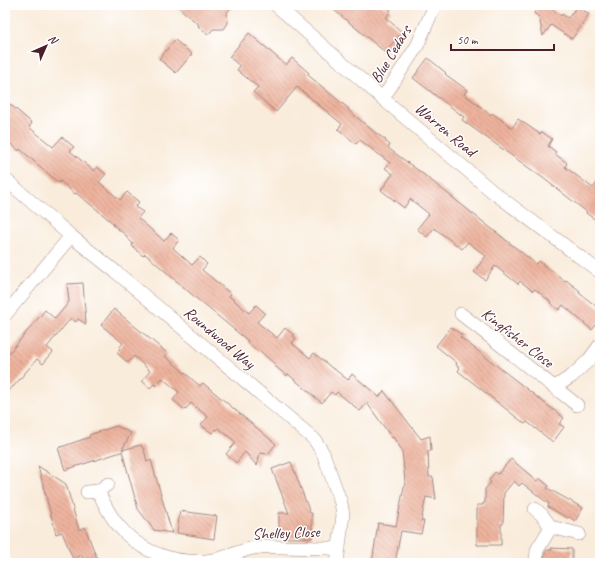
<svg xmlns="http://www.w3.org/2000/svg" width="605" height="568" viewBox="0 0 605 568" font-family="Caveat,sans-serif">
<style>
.building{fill:url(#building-back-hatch)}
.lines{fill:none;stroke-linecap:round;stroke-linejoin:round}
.minor-casing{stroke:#a28683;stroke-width:14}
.minor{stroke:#fff;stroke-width:13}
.labels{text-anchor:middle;stroke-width:3;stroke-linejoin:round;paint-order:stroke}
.street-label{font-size:16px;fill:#4a1f2b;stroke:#fff}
</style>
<defs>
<pattern id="building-back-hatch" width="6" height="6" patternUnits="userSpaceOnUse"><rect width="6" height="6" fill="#eeb39d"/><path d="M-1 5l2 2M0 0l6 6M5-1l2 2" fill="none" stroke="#c39180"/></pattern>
</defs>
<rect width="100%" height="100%" fill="#fff"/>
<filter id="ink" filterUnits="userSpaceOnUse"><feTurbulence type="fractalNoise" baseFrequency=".025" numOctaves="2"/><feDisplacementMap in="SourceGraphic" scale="8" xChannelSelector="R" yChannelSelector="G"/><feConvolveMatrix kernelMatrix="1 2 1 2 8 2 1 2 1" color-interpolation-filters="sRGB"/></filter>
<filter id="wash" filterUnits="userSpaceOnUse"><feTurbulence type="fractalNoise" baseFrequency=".012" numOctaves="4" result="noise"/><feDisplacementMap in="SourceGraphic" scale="16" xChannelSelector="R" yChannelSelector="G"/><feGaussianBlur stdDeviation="0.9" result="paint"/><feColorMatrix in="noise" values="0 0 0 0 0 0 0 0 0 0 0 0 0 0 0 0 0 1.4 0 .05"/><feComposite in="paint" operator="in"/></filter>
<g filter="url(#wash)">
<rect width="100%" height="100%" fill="#f9ecdb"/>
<g id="blocks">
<!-- building -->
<g class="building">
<path d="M176 5H234L227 12 228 23 224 29H213L208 35 198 26 199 25Z"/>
<path d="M328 5H381L391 10 386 18 402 32 385 52Z"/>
<path d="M540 5H547L561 16 562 14 568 18 577 6 589 14 572 39 551 25 543 36 539 17 534 13Z"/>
<path d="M249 33 286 65 292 58 309 73 308 75 349 109 348 110 377 134 386 140 385 141 390 145 388 148 423 174 536 264 539 261 565 281 566 280 580 291 579 293 600 309V320L592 330 563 305 559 310 550 303 551 302 535 289 533 291 520 281 518 284 495 266 485 280 474 272 486 256 468 242 462 249 434 228 427 237 417 229 429 214 410 199 404 208 381 190 393 174 385 168 390 163 360 140 356 144 338 129 342 124 297 87 276 112 253 92 258 87 237 70 240 66 229 57Z"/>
<path d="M175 40 192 54 176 73 159 59Z"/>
<path d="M428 58 446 73 445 74 467 90 464 94 491 115 492 113 512 128 518 119 540 134 542 132 552 139 548 146 556 152 555 154 567 163 565 167 593 188 600 178V223L586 213 587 212 543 178 462 120 464 117 413 78Z"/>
<path d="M10 104 32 123 29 127 53 147 62 137 74 147 70 151 94 171 97 167 106 174 99 182 120 200 127 192 139 202 135 207 143 212 138 218 164 241 171 233 179 240 173 248 192 265 200 257 207 264 202 270 231 294 229 296 249 313 256 305 265 313 257 322 277 338 285 328 294 335 293 336 296 338 292 343 310 358 314 353 333 369H334L348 380 352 374 379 397 384 391 421 439 430 436 431 451H428L429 477H433L436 499 426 497 421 521H424L421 534 401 531 395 563H372L378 523 396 526 405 482 402 450 393 437 392 438 367 403 360 411 337 392 335 395 331 392 322 403 288 374 287 376 275 366 276 365 260 351 259 352 247 342 248 341 242 336 196 298 150 258 145 254 143 256 132 246 133 244 126 237 127 236 113 225 114 224 95 208 76 193 75 194 60 181 59 183 20 149 19 151 5 139V111Z"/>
<path d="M83 283 86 324 78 319 76 322 71 318 47 347 53 352 43 364 37 359 13 387 12 386 5 395V358L45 310 55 319 69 302 67 284Z"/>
<path d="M114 309 167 353 165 356 200 386 203 383 276 444 268 454 260 453 257 466 245 452 236 463 226 454 236 442 218 428 217 430 215 429 212 433 201 425 208 417 191 403 185 410 173 400 179 392 162 378 157 386 154 384 150 388 142 381 150 371 134 356 128 363 117 353 120 349 119 348 123 343 101 325Z"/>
<path d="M451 327 462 335 460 337 564 418 559 424 564 427 553 442 527 422 525 424 458 371 460 368 456 365 457 363 436 346Z"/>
<path d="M116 426 131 433 122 450 141 445 143 449H144L147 462 151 460 172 533 154 530 138 509 122 451 121 452 65 470 58 448 90 437 89 435Z"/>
<path d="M511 459 537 481 539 478 549 486 547 488 583 508 575 521 569 517 568 518 548 507 549 504 522 483 519 486 514 481 504 493 503 524H501V545H477V505H483V503H485V489L491 482 489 480 495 472 498 474Z"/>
<path d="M291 462 310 513H312V538H287V534H279V513H289L272 469Z"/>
<path d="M38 466 66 484 79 530 85 527 97 559H83L82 555 73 559 62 532 56 534Z"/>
<path d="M180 511 217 516 214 539 177 533Z"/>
<path d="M551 548 572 549V563H544L545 553 547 550H552Z"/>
</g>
</g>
</g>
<g filter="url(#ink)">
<use href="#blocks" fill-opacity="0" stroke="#a28683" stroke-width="1"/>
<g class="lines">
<!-- minor casing -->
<g class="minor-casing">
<g id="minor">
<path d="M276 5 382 98 493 192 600 272"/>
<path d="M382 98 387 92 417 46 435 5"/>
<path d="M5 179 71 236 116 272 314 439 323 453 341 503 343 515 337 563"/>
<path d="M461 314 577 405"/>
<path d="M5 315 71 236"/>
<path d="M555 387 572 376 589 360 600 345"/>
<path d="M98 491C104 503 109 515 118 525 141 554 181 567 217 559 232 556 245 548 261 547 268 546 275 547 282 547 298 547 313 548 328 548L339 549"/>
<path d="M87 492 98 491 108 484"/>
<path d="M535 509 542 515 551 527 537 550 536 563"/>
<path d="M551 527 579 534"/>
</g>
</g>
<!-- minor -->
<use href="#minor" class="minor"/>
</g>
</g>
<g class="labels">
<!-- street labels -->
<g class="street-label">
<text transform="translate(390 54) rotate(-59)" y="6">Blue Cedars</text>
<text transform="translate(446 129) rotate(40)" y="6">Warren Road</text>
<text transform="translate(220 337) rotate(40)" y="6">Roundwood Way</text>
<text transform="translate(518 337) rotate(38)" y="6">Kingfisher Close</text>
<text transform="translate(286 532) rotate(-2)" y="6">Shelley Close</text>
</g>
</g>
<!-- margin -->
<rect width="605" height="568" fill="none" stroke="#fff" stroke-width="20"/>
<!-- north arrow -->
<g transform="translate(46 46) rotate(45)" stroke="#ffffff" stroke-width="3" paint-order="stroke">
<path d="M0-3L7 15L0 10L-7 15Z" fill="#4a1f2b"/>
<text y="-6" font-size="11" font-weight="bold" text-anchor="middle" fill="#4a1f2b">N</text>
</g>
<!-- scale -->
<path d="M451 44v6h103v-6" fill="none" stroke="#4a1f2b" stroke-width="2"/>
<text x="457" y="44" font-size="12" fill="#4a1f2b" stroke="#ffffff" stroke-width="3" paint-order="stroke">50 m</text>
</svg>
